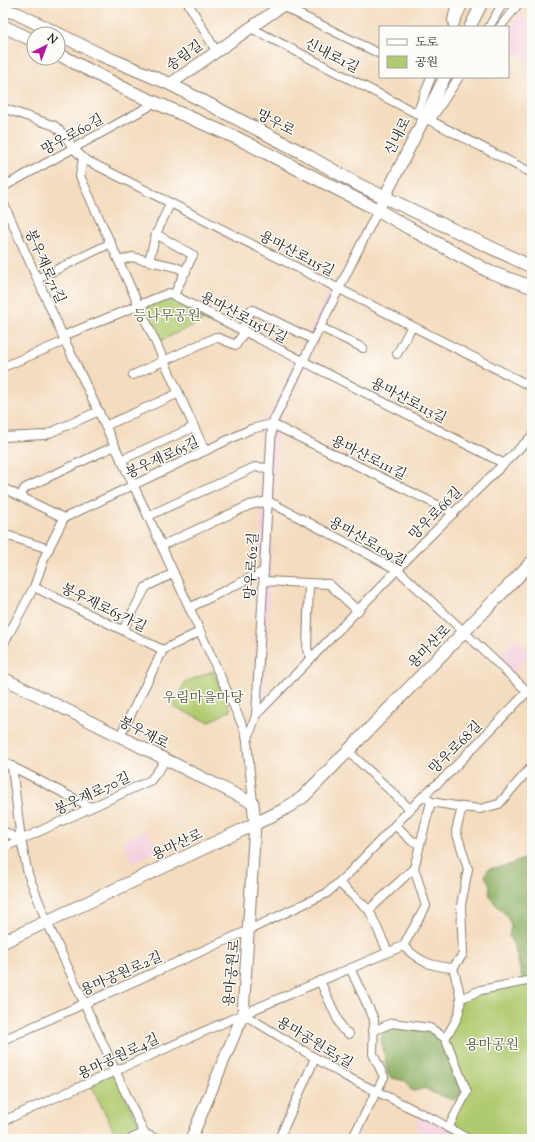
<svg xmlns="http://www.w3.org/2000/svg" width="535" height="1142" viewBox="0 0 535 1142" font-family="'Sorts Mill Goudy','Noto Serif KR',serif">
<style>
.built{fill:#f4cfdd}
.green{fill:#b0ca70;stroke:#667346}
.forest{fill:#8cae62;stroke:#54653f}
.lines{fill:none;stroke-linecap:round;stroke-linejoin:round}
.street-casing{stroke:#887c6e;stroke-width:10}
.secondary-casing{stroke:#887c6e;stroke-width:13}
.primary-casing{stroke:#887c6e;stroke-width:14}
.street{stroke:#fff;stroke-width:8}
.secondary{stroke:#fff;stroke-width:11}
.primary{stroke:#fff;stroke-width:12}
.labels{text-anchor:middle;stroke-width:3;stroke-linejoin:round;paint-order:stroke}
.street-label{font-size:14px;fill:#1c1c1c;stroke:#fdfcf7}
.park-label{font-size:14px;fill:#505939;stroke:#fdfcf7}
</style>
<rect width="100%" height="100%" fill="#fdfcf7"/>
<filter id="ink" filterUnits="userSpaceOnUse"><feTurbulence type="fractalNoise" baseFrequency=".025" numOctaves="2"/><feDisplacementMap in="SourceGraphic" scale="8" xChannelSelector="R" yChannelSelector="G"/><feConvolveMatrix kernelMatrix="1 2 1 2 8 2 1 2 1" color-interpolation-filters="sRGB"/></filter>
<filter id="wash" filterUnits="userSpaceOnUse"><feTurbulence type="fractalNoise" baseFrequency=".012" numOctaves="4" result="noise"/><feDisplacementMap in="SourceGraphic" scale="16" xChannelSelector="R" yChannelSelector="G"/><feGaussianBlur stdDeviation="0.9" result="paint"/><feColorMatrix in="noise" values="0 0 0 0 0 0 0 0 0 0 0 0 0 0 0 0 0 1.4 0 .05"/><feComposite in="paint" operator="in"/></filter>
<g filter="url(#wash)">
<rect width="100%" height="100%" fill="#f4dcbf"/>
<!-- built -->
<g class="built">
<path d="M520 14 528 21H532V62L508 51V30Z"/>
<path d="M328 293 339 297 279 421 282 429 281 434 277 436 264 710 253 709 264 433 257 431 258 420 269 417Z"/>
<path d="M516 638 532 654 514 673 498 658Z"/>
<path d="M147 829 157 851 133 863 123 841Z"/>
<path d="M419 1113 468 1139H422L423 1135 416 1128Z"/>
</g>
<!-- green -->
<g class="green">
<path d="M169 293 213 316 156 343 139 304Z"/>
<path d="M213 671 231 710 209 722 173 707 185 682Z"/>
<path d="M532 980V1139H468L448 1128 467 1091 445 1038 462 998Z"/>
<path d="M114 1072 143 1132 128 1139H118L90 1083Z"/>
</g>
<!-- forest -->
<g class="forest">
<path d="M532 856V980L523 982 515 948 509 936 511 925 507 916 495 904 489 894 490 885 485 876 488 869 508 865Z"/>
<path d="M393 1027 428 1031 443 1040 462 1090 459 1097 454 1100C443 1097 434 1094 425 1088L415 1091 411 1090 406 1081 392 1078 388 1075 381 1039 382 1033Z"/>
</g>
</g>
<g filter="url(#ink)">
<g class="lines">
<!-- street casing -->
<g class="street-casing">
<g id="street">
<path d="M188 3 216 51"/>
<path d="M282 6 380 54"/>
<path d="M452 20 456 3"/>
<path d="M249 27 532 173"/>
<path d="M453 27 464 3"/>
<path d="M489 27 503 3"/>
<path d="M500 27 519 3"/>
<path d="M3 108 55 126 66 137 73 148 84 159 532 387"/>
<path d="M417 114 431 77"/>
<path d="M430 121 459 77"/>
<path d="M83 158 80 176 205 451"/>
<path d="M3 187 148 107 153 102"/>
<path d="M3 202 65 341 148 516 245 731 247 741"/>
<path d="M156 234 193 255 174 295"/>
<path d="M119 261 132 257 176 267 186 272"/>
<path d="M149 261 156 234 170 204"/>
<path d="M37 279 111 243"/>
<path d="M320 327 363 348"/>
<path d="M242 330 251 310H253L314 340"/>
<path d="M63 336 169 293 503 463"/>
<path d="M397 354 412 326"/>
<path d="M3 367 65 341"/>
<path d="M133 375 216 337 236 345 245 331"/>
<path d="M105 426 179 393"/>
<path d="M3 437 45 435 99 411"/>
<path d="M121 460 194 427"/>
<path d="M3 488 64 518 45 556 34 587 3 645"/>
<path d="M20 496 25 488 115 446"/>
<path d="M148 516 255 467 269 468"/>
<path d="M64 518 251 429 272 424 454 513"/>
<path d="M3 534 49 549"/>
<path d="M161 546 250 505 268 501 398 570 527 691"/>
<path d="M264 581 329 584 358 611"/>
<path d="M309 583 307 650 312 657"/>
<path d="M34 587 163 650"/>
<path d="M189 608 264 571"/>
<path d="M123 630 146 587 174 573"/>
<path d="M256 715 424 542 532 436"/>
<path d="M120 736 163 650 199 632"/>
<path d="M348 751 410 809"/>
<path d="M3 762 91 807"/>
<path d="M12 766 21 840"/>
<path d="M431 802 462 807"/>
<path d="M253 803 247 742 256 715 272 424 378 210"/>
<path d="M395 825 412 841 420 843"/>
<path d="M3 831 21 840 28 874 47 922 144 1133"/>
<path d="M3 848 151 780 166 760"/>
<path d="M339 883 369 910 388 952"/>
<path d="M369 910 414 868"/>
<path d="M403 946C421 962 429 966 453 968"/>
<path d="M350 968 374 1019 373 1054 384 1077 352 1139"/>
<path d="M320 981 342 1029 349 1034"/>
<path d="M462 998 481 990 532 980"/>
<path d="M243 1014 345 1076 435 1120 468 1139"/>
<path d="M373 1031 392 1023 430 1028 445 1038 467 1092 448 1128"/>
<path d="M445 1038C466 1009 462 1000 453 968L463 954 461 905 468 869 456 831 462 807 480 809 499 804 532 766"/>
<path d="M3 1040 249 930 327 893 348 874 424 795 444 778 532 687"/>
<path d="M3 1121 243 1014 403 946 426 906 414 868 431 802 424 795"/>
<path d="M131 1139 144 1133 156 1139"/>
<path d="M279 1139 315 1058"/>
</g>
</g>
<!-- secondary casing -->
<g class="secondary-casing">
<g id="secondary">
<path d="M470 27 482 3"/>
<path d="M170 84 286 3"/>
<path d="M378 210 445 77"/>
<path d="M3 678 253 803 255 824 243 1014 191 1139"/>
</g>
</g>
<!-- primary casing -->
<g class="primary-casing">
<g id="primary">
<path d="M3 10 16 13 101 55 170 84 301 152 359 185 532 267"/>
<path d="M3 26 34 41"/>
<path d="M58 54 129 91 239 139 378 210 409 228 490 272 532 287"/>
<path d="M3 942 255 824 283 810 303 797 532 562"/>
</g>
</g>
<!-- street -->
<use href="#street" class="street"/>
<!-- secondary -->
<use href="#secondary" class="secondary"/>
<!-- primary -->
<use href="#primary" class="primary"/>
</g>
</g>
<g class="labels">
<!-- street labels -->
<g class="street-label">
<text transform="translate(184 55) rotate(-36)" y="5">송림길</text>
<text transform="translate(332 55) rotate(27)" y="5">신내로1길</text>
<text transform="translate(276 122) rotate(27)" y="5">망우로</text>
<text transform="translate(72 134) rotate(-29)" y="5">망우로60길</text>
<text transform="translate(397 136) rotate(-63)" y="5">신내로</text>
<text transform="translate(297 253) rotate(27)" y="5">용마산로115길</text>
<text transform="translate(46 266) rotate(66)" y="5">봉우재로71길</text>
<text transform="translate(244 317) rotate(27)" y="5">용마산로115나길</text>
<text transform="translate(409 400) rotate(27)" y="5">용마산로113길</text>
<text transform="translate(162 457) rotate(-25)" y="5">봉우재로65길</text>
<text transform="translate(369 457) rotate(26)" y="5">용마산로111길</text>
<text transform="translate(435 513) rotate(-45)" y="5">망우로66길</text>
<text transform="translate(368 541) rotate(29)" y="5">용마산로109길</text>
<text transform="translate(251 566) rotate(-87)" y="5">망우로62길</text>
<text transform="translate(104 607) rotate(26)" y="5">봉우재로65가길</text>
<text transform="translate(429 646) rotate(-46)" y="5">용마산로</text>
<text transform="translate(144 732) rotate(27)" y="5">봉우재로</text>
<text transform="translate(455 747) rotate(-45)" y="5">망우로68길</text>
<text transform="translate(92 793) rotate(-25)" y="5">봉우재로70길</text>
<text transform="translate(177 844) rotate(-25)" y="5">용마산로</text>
<text transform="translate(121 973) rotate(-24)" y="5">용마공원로2길</text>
<text transform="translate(231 973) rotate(-85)" y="5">용마공원로</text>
<text transform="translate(315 1042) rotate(31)" y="5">용마공원로5길</text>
<text transform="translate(118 1056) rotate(-25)" y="5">용마공원로4길</text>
</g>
<!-- park labels -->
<g class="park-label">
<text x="167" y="320">등나무공원</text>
<text x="203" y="702">우림마을마당</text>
<text x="492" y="1049">용마공원</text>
</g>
</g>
<!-- margin -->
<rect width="535" height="1142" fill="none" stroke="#fdfcf7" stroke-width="16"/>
<!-- legend -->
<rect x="379" y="26" width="130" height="52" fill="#fdfcf7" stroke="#a3a29f"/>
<rect x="387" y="39" width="20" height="6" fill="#ffffff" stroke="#a3a29f"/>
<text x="415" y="46" font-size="12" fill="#1c1c1c">도로</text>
<rect x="387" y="56" width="20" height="12" fill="#b0ca70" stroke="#a3a29f"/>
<text x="415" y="66" font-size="12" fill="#1c1c1c">공원</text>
<!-- north arrow -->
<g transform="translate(46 46) rotate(42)"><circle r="19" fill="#fdfcf7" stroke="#a3a29f"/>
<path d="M0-3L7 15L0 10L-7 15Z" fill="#b5179e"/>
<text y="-6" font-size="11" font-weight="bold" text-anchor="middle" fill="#1c1c1c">N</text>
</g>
</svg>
